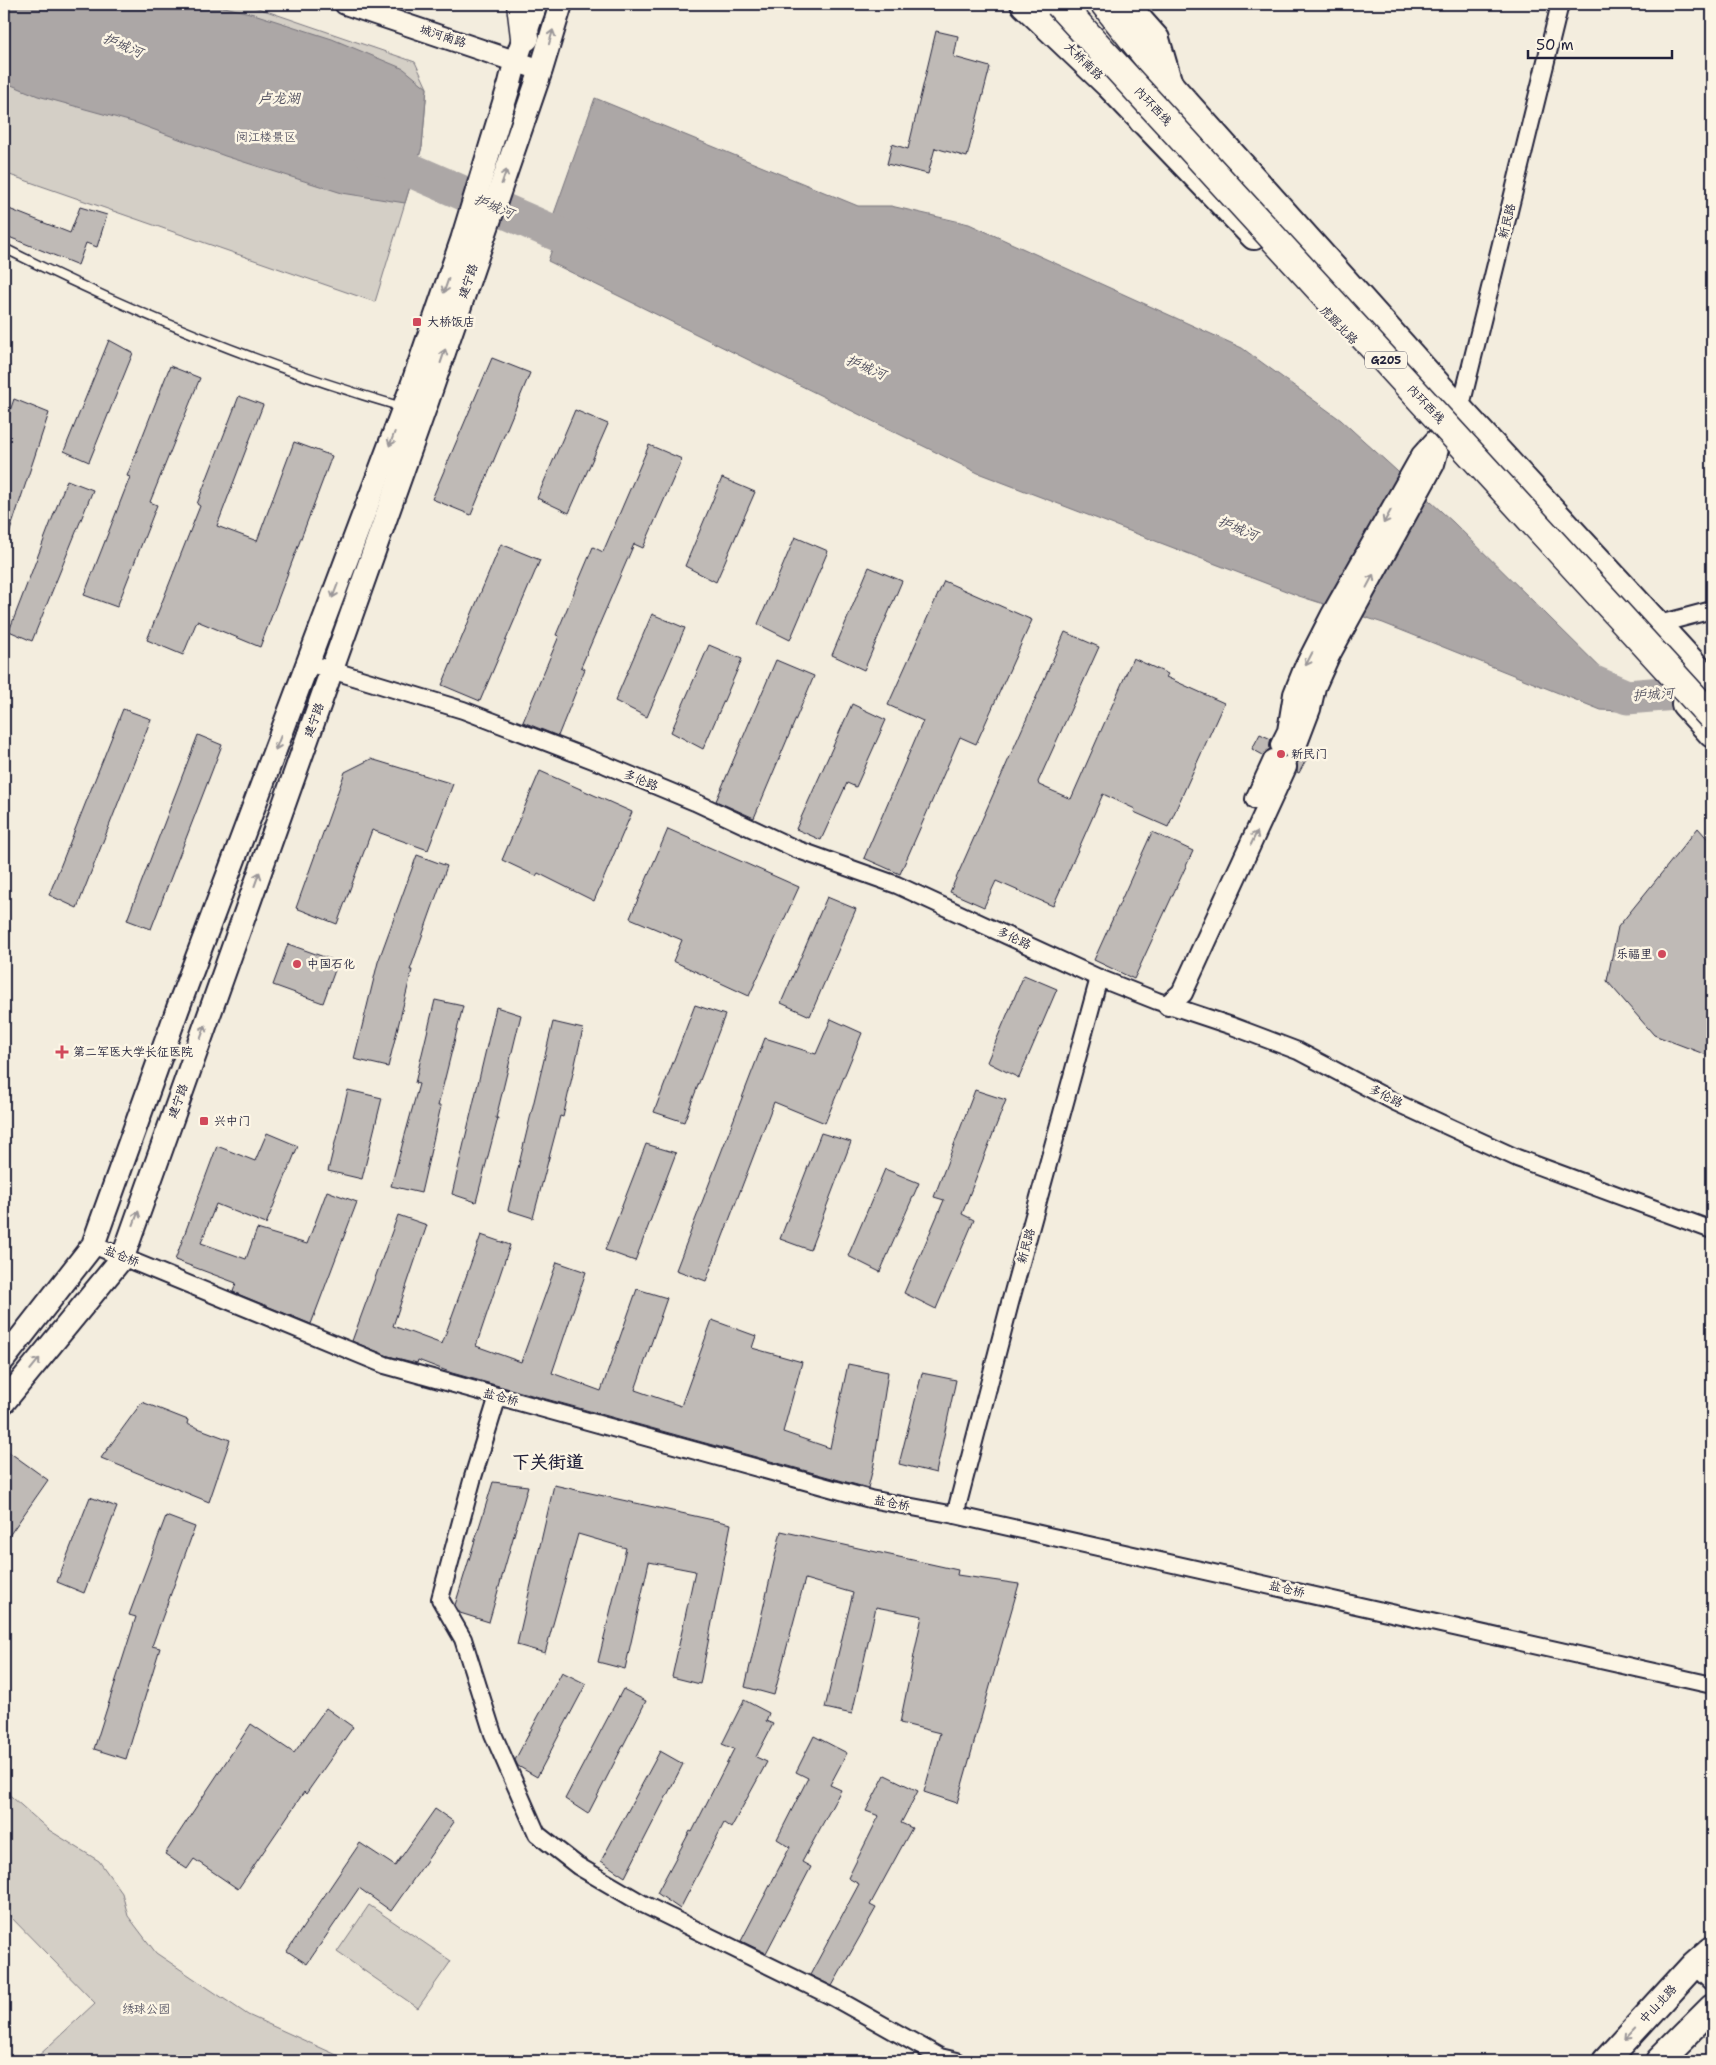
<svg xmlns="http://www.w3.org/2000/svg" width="1716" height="2065" viewBox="0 0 1716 2065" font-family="'Shantell Sans','LXGW WenKai TC',sans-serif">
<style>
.green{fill:#d4cfc6;stroke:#7b7880}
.water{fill:#aca7a6;stroke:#75727b}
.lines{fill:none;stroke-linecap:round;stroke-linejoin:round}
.river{stroke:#aca7a6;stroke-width:35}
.building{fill:#bfbab6;stroke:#22223b}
.service-casing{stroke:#22223b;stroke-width:11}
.minor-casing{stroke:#22223b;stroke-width:20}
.tertiary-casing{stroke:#22223b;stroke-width:24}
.secondary-casing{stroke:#22223b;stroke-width:26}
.primary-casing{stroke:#22223b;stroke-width:30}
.trunk-casing{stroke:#22223b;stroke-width:31}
.service{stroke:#fcf5e5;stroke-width:8}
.minor{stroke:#fcf5e5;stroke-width:16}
.tertiary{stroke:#fcf5e5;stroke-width:20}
.secondary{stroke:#fcf5e5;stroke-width:22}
.primary{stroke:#fcf5e5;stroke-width:26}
.trunk{stroke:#fcf5e5;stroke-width:28}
.trunk-bridge-casing{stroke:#22223b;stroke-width:31;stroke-linecap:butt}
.trunk-bridge{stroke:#fcf5e5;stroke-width:28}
.oneway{stroke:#9a9698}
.poi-dot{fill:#d1495b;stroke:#fcf5e5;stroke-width:2}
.labels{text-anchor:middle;stroke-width:5;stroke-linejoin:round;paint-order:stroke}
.shield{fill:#fcf5e5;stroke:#63616e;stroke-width:1}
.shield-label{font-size:11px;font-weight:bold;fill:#22223b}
.street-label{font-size:12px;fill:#22223b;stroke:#fcf5e5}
.park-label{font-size:12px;fill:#575665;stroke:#fcf5e5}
.poi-label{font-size:12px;fill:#22223b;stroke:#fcf5e5;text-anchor:start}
.water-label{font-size:14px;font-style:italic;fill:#525160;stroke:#fcf5e5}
.district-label{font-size:18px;font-weight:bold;fill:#22223b;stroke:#fcf5e5}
</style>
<rect width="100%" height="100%" fill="#f3edde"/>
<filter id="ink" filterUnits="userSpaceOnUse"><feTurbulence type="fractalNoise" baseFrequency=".02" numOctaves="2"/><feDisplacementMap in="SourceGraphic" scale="10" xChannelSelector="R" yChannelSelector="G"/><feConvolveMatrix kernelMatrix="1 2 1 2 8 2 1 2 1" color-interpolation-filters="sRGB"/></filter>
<g filter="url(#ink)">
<!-- green -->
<g class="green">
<path d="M4 4H246L415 62 427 88 422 147 375 302 4 173Z"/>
<path d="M4 1790 49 1830 99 1861 122 1893 128 1916 156 1953 248 2015 350 2061H33L95 2003 4 1910Z"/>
<path d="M369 1905 451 1961 418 2008 337 1952Z"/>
</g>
<!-- water -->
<g class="water">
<path d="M4 4H212L254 14 332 39 404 69 427 88 422 147 405 203 342 193 225 156 136 123 38 96 4 82Z"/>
<path d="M595 98 858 206H891L969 224 1242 348 1341 420 1453 522 1638 705 1639 712 1601 710 1383 623 1299 596 978 473 548 261 555 240 546 236Z"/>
</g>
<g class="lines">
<!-- river -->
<g class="river">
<path d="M371 153 592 249"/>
<path d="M1585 679 1627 697 1712 690"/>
</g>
</g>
<!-- building -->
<g class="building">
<path d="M936 31 958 36 954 57 990 67 967 157 935 148 928 174 887 164 892 144 908 149Z"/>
<path d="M4 207 70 233 80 207 107 215 97 247 86 243 78 265 4 235Z"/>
<path d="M109 340 133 353 89 462 64 451Z"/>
<path d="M492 358 530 373 471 515 432 499Z"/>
<path d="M170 366 200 378 150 502 157 505 117 607 84 595 130 477 127 476Z"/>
<path d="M239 396 263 405 217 526 257 541 294 442 332 456 260 647 197 621 183 655 147 640 200 506 197 504Z"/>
<path d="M14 399 49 413 7 540 4 539V428Z"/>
<path d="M575 410 608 424 569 513 537 498Z"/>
<path d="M649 445 682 459 643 548 634 544 581 667 585 669 558 736 523 722 559 636 556 635 593 547 603 552Z"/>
<path d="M722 478 755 492 716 582 685 566Z"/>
<path d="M67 480 93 490 32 641 9 631Z"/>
<path d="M795 537 828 551 790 640 758 624Z"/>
<path d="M501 544 540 560 480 701 442 685Z"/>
<path d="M869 567 902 581 864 670 832 655Z"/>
<path d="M944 581 1032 620 976 744 960 737 900 874 864 858 923 721 888 705Z"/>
<path d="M652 614 685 628 647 717 615 701Z"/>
<path d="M1065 632 1099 647 1038 782 1039 785 1071 799 1133 658 1168 674 1166 677 1224 703 1168 827 1134 812 1135 809 1103 794 1053 906 996 881 984 907 950 892Z"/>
<path d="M709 645 742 659 703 749 671 732Z"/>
<path d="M776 660 814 676 754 818 716 801Z"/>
<path d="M852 704 886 720 856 787 847 783 821 840 796 829Z"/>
<path d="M123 709 151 719 77 908 49 895Z"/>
<path d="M1260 734 1271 739 1270 749 1263 755 1252 749Z"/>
<path d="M198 735 222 745 151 929 127 920Z"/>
<path d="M1304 756 1307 758 1299 773 1297 772V762Z"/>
<path d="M371 759 453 784 428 850 372 830 337 924 296 908 345 772Z"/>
<path d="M540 771 632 812 594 901 538 873 536 876 502 860Z"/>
<path d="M1698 828 1712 844V1057L1654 1035 1607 981 1618 927Z"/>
<path d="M668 829 799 887 749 996 673 961 682 940 630 918Z"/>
<path d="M1152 832 1193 851 1134 979 1094 960Z"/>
<path d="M417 855 447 866 410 970H412L388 1067 354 1059 378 962Z"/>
<path d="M827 897 856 909 810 1016 781 1003Z"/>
<path d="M288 944 338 962 323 1003 273 985Z"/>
<path d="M1024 975 1057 989 1019 1078 987 1062Z"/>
<path d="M435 1000 463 1006 438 1106H441L421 1193 391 1186 419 1084 415 1083Z"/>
<path d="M695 1005 725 1015 684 1122 654 1112Z"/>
<path d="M496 1007 521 1015 496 1118H498L476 1202 452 1194Z"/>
<path d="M831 1019 862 1033 825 1123 774 1102 706 1281 676 1270 765 1038 816 1054Z"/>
<path d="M553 1022 583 1029 563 1117 560 1116 533 1218 508 1210Z"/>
<path d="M348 1090 382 1098 362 1179 328 1171Z"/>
<path d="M975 1090 1006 1100 962 1214 974 1220 936 1309 904 1293 944 1200 934 1197Z"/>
<path d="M267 1133 298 1146 266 1224 216 1204 201 1243 246 1259 257 1229 307 1244 327 1191 357 1202 311 1324 233 1292 236 1283 175 1260 217 1146 255 1161Z"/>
<path d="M821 1133 851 1142 810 1250 780 1239Z"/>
<path d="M646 1144 676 1153 635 1261 605 1250Z"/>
<path d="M885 1169 919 1183 880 1272 848 1256Z"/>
<path d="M398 1215 427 1225 393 1326 442 1344 481 1235 510 1245 476 1346 521 1362 557 1262 586 1272 552 1373 601 1391 637 1289 667 1298 635 1390 681 1406 712 1320 756 1336 752 1348 802 1362 783 1432 830 1448 848 1364 888 1372 874 1464 868 1488 452 1373 418 1360 417 1363 388 1356 352 1341Z"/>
<path d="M922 1373 956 1380 936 1473 899 1464Z"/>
<path d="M142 1402 188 1420 187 1424 230 1440 209 1502 101 1458Z"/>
<path d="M9 1452 48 1480 4 1543V1460Z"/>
<path d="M493 1482 528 1486 489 1622 460 1613 455 1605Z"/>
<path d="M554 1485 731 1524 700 1684 672 1677 695 1571 649 1562 625 1669 598 1662 626 1548 578 1534 545 1653 517 1645Z"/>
<path d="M90 1497 117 1507 84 1593 57 1582Z"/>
<path d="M166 1516 195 1527 152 1646 160 1648 126 1759 94 1749 136 1617 129 1615Z"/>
<path d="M781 1531 958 1570 957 1575 1019 1584 957 1803 924 1792 940 1733 900 1723 922 1616 876 1607 852 1714 825 1708 853 1593 805 1579 774 1695 745 1687Z"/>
<path d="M562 1672 586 1684 537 1777 518 1766 515 1760Z"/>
<path d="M623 1689 646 1701 588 1814 565 1799Z"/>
<path d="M744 1700 769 1713 766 1721 773 1724 756 1757 767 1762 731 1828 724 1823 680 1909 657 1893 690 1831 692 1832 734 1749 722 1744Z"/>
<path d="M326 1708 353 1727 306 1794 304 1792 238 1889 194 1859 187 1869 165 1854 251 1724 294 1753Z"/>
<path d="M814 1736 847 1753 830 1785 841 1790 802 1862 811 1867 766 1953 741 1941 790 1847 777 1839 808 1778 796 1772Z"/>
<path d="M660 1751 683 1764 625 1877 601 1861Z"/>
<path d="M885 1775 918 1791 901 1823 912 1828 870 1905 876 1908 832 1986 810 1975 859 1884 848 1878 879 1816 866 1811Z"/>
<path d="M435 1809 454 1822 391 1911 359 1888 307 1964 287 1951 360 1843 395 1866Z"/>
</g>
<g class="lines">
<!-- service casing -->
<g class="service-casing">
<path id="service" d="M4 248C131 312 265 367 402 407"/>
</g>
<!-- minor casing -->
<g class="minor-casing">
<g id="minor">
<path d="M1457 413 1460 410 1560 4"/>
<path d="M1659 624 1712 610"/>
<path d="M308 663 463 710 606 765 695 802 796 849 897 885 1099 978 1157 1001 1232 1026 1298 1051 1395 1102 1517 1158 1712 1230"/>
<path d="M93 1245 385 1365 870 1499 955 1515 1712 1685"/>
<path d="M498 1396 473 1477 440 1599 463 1639 493 1734 537 1834 578 1866 643 1904 833 1997 940 2057 957 2061"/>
<path d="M955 1515 1010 1303 1099 978"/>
<path d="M1694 1965 1712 1982"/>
</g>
</g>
<!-- tertiary casing -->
<g class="tertiary-casing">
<g id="tertiary">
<path d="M345 4 541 70"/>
<path d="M1281 745 1288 731 1294 694 1304 669 1331 616 1422 455 1442 433"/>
<path d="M1294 751 1310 709 1315 687 1329 656 1434 464 1441 438"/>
<path d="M1256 799 1274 760"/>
<path d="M1168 1005 1182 993 1286 767"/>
</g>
</g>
<!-- secondary casing -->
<g class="secondary-casing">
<g id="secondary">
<path d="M4 1359 93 1245 178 1008 410 391 462 240 510 83C516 56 527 30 536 4"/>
<path d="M4 1402 123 1257 427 402 541 70 561 4"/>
</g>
</g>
<!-- primary casing -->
<g class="primary-casing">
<g id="primary">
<path d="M1024 4 1109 85 1254 236"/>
<path d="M1125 4 1156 39 1169 84 1460 410 1712 684"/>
<path d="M1685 704 1712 734"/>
<path d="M1606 2061 1694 1965 1712 1949"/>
<path d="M1659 2061 1712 2008"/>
</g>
</g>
<!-- trunk casing -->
<g class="trunk-casing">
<g id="trunk">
<path d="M521 4 525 37"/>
<path d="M1041 4 1074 37"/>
<path d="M1105 4 1169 84"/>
<path d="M1111 74 1143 120"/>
</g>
</g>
<!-- service -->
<use href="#service" class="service"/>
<!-- minor -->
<use href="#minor" class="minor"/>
<!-- tertiary -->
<use href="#tertiary" class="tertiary"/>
<!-- secondary -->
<use href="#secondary" class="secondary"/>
<!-- primary -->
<use href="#primary" class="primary"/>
<!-- trunk -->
<use href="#trunk" class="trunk"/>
<!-- trunk-bridge casing -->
<g class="trunk-bridge-casing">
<path id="trunk-bridge" d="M1059 4 1712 717"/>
</g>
<!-- trunk-bridge -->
<use href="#trunk-bridge" class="trunk-bridge"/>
</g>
<!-- one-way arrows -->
<defs><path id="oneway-shaft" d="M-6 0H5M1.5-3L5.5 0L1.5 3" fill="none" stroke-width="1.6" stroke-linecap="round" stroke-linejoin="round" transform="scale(1.25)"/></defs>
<g class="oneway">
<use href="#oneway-shaft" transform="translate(551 37) rotate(-74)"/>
<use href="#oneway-shaft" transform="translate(504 177) rotate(-71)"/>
<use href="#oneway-shaft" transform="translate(446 286) rotate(109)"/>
<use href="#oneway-shaft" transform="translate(443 356) rotate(-71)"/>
<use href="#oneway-shaft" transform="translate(392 439) rotate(111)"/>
<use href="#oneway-shaft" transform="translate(1387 517) rotate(119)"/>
<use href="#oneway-shaft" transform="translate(1370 581) rotate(-62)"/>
<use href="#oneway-shaft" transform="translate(335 591) rotate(111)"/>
<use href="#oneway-shaft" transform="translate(1309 659) rotate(117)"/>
<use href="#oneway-shaft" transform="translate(278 743) rotate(111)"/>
<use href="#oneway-shaft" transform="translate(1254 838) rotate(-65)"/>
<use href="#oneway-shaft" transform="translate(257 879) rotate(-70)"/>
<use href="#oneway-shaft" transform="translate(203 1032) rotate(-70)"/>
<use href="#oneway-shaft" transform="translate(136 1218) rotate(-70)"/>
<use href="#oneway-shaft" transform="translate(35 1364) rotate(-51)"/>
<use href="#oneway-shaft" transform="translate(1630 2035) rotate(133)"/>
</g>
</g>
<!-- markers -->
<g class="poi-dot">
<rect x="412" y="317" width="10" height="10" rx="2.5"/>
<circle cx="1281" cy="754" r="5"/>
<circle cx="1662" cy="954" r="5"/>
<circle cx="297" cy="964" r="5"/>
<path d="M59.5 1044.5h5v5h5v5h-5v5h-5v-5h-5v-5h5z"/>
<rect x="199" y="1116" width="10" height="10" rx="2.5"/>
</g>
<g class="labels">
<!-- shield labels -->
<rect class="shield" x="1365" y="351.5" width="42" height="17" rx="4"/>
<g class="shield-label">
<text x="1386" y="364">G205</text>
</g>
<!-- street labels -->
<g class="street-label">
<text transform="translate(443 36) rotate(18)" y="4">城河南路</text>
<text transform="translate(1084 61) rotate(44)" y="4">大桥南路</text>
<text transform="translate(1153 106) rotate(47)" y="4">内环西线</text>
<text transform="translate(1507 221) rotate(-76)" y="4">新民路</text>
<text transform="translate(468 281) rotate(-71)" y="4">建宁路</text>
<text transform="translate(1339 325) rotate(46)" y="4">虎踞北路</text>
<text transform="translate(1426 404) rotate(47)" y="4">内环西线</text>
<text transform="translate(314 720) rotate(-70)" y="4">建宁路</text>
<text transform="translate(641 780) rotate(22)" y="4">多伦路</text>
<text transform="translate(1014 938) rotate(25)" y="4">多伦路</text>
<text transform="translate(1386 1096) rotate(27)" y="4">多伦路</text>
<text transform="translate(178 1101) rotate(-70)" y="4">建宁路</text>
<text transform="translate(1026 1246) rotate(-74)" y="4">新民路</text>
<text transform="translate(122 1256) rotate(22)" y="4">盐仓桥</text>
<text transform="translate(501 1397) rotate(15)" y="4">盐仓桥</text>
<text transform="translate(892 1503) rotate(11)" y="4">盐仓桥</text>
<text transform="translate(1287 1589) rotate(13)" y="4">盐仓桥</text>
<text transform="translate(1658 2004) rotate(-47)" y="4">中山北路</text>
</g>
<!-- park labels -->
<g class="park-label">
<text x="266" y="141">阅江楼景区</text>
<text x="146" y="2013">绣球公园</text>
</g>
<!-- poi labels -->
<g class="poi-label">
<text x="427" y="326">大桥饭店</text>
<text x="1291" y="758">新民门</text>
<text x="1652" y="958" text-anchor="end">乐福里</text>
<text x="307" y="968">中国石化</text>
<text x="73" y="1056">第二军医大学长征医院</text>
<text x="214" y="1125">兴中门</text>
</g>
<!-- water labels -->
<g class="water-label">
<text transform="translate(123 45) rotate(23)" y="5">护城河</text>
<text x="279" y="103">卢龙湖</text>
<text transform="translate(494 206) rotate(23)" y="5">护城河</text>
<text transform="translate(866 367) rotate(23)" y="5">护城河</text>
<text transform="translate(1238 528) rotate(23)" y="5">护城河</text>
<text transform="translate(1653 694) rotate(-4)" y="5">护城河</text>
</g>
<!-- district labels -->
<g class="district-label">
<text x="548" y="1468">下关街道</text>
</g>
</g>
<!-- margin -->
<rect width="1716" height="2065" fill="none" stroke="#fcf5e5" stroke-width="20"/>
<rect x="10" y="10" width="1696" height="2045" fill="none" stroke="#22223b" stroke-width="2" filter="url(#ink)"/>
<!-- scale -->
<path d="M1528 50v8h144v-8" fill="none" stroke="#22223b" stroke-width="2.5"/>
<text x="1536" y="50" font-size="15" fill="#22223b" stroke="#fcf5e5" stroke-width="4" paint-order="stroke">50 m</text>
</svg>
